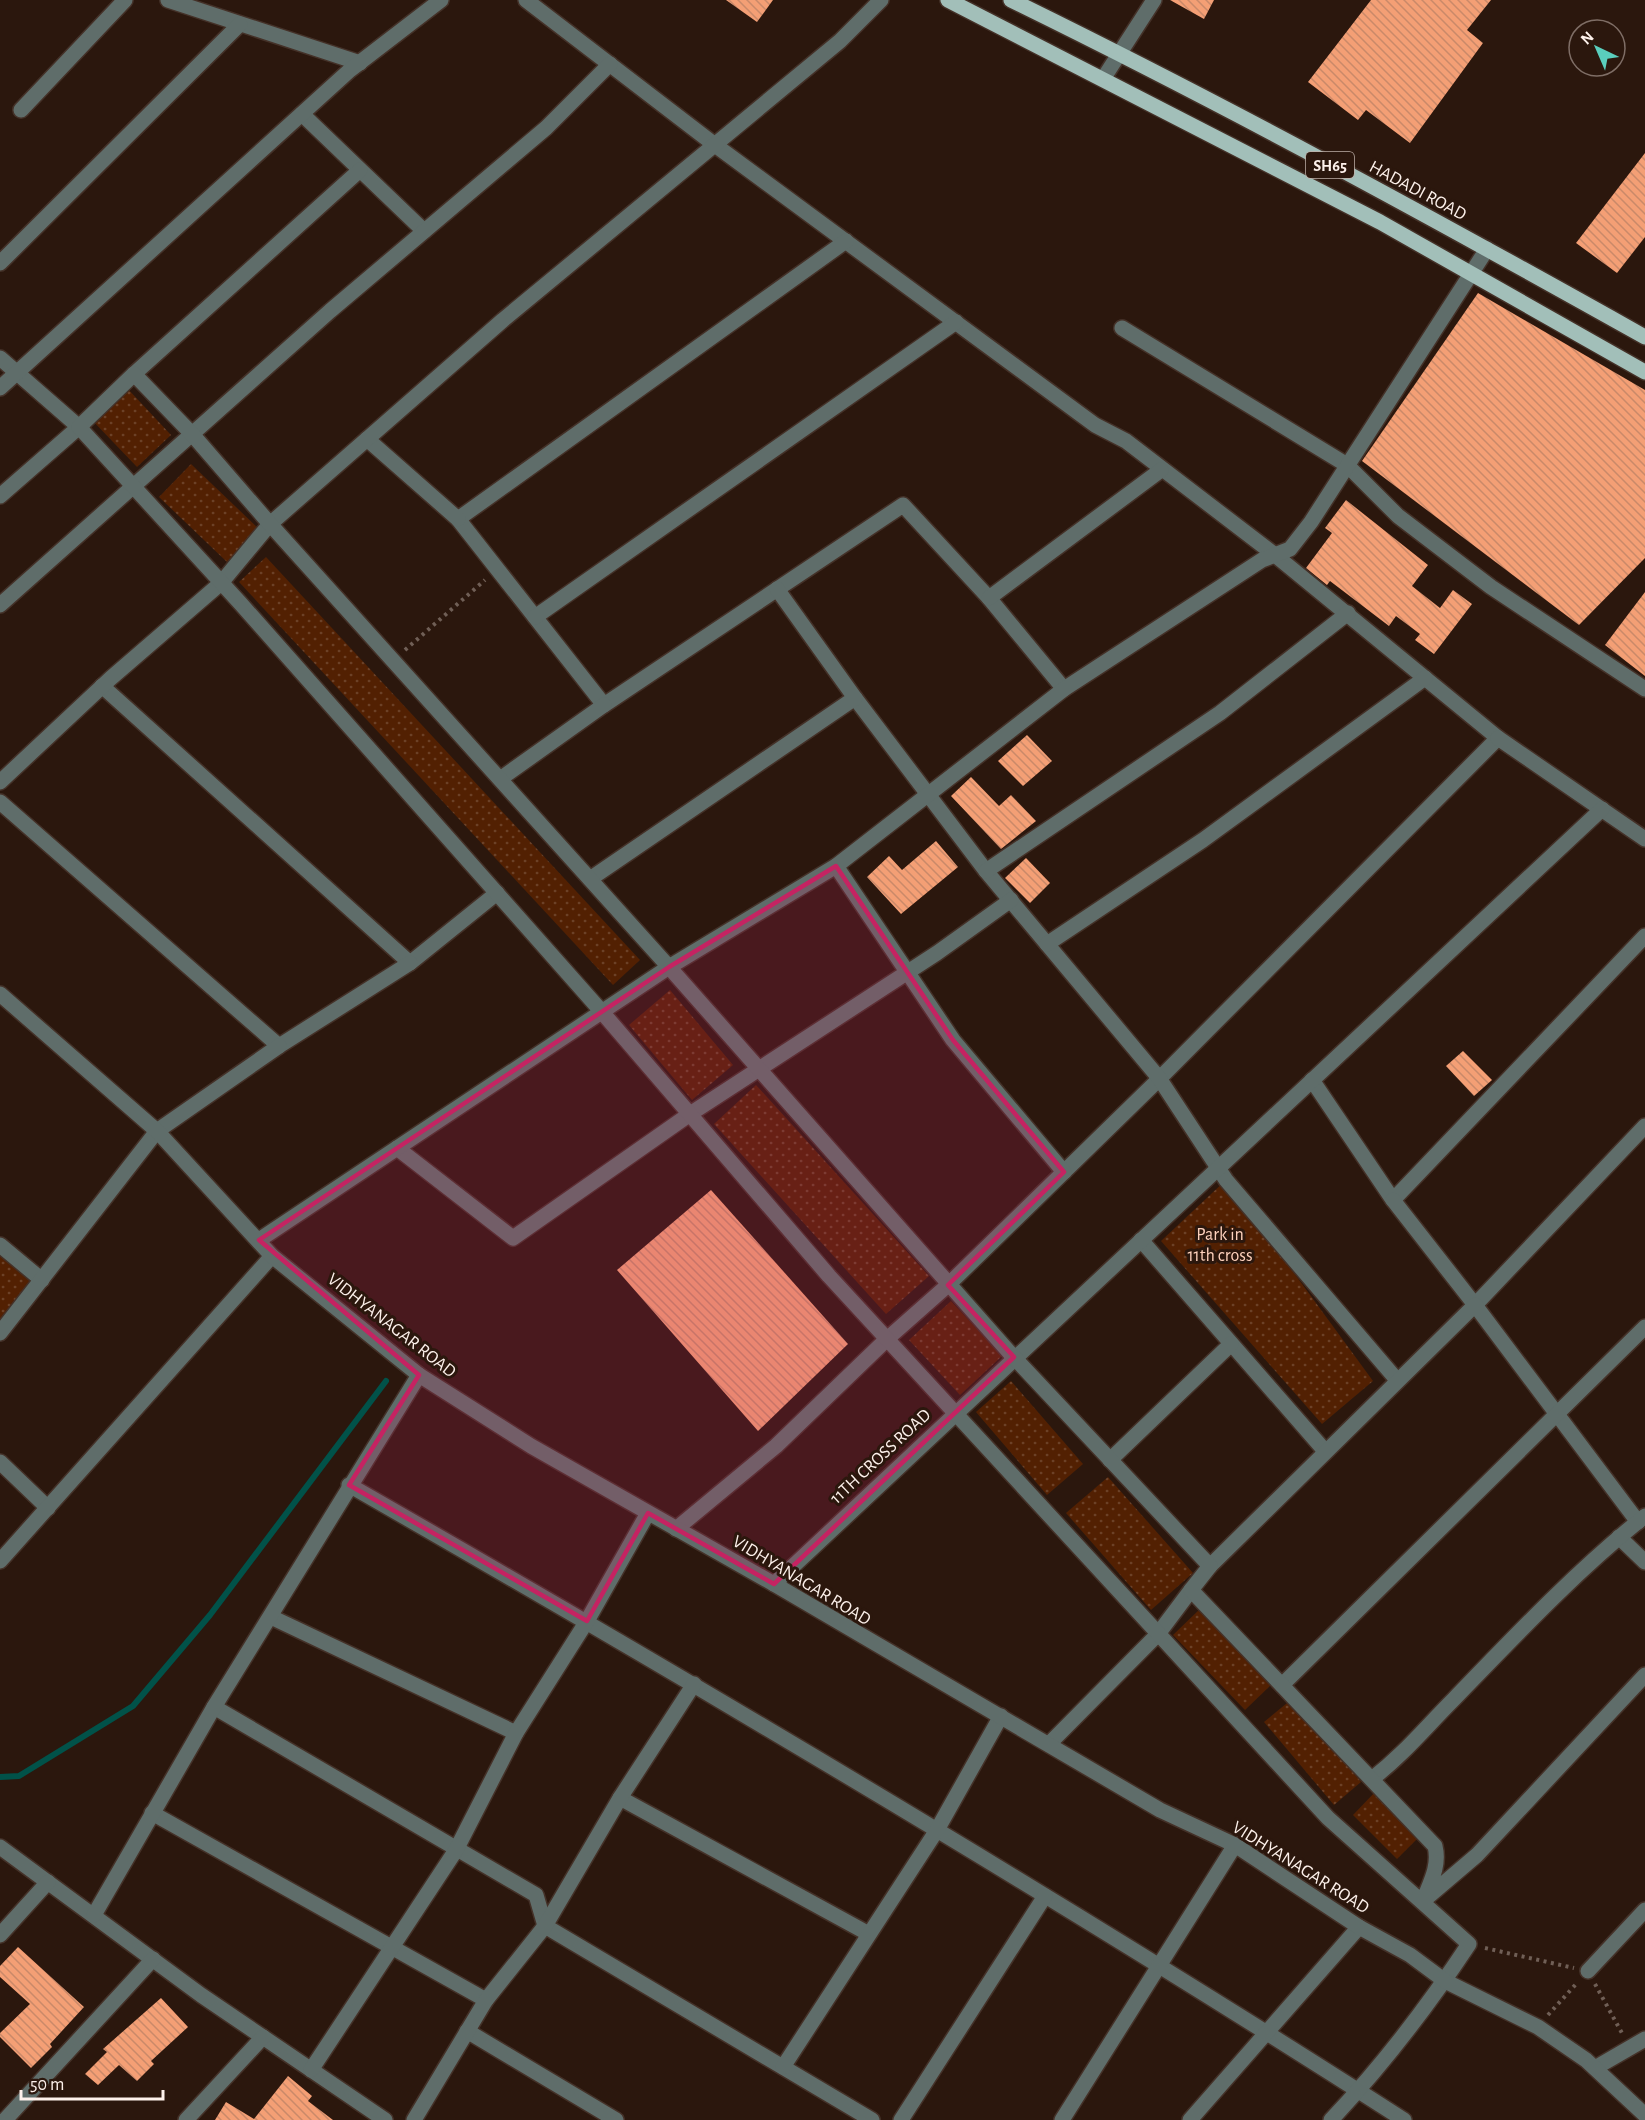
<svg xmlns="http://www.w3.org/2000/svg" width="1645" height="2120" viewBox="0 0 1645 2120" font-family="'Alegreya Sans',sans-serif">
<style>
.grass{fill:url(#grass-dots)}
.lines{fill:none;stroke-linecap:round;stroke-linejoin:round}
.stream{stroke:#015249;stroke-width:6}
.building{fill:url(#building-back-hatch)}
.minor-casing{stroke:#443128;stroke-width:18}
.tertiary-casing{stroke:#443128;stroke-width:18}
.primary-casing{stroke:#443128;stroke-width:18}
.path{stroke:#705f56;stroke-width:4;stroke-dasharray:3 4.5;stroke-linecap:butt}
.minor{stroke:#5f6d6a;stroke-width:15}
.tertiary{stroke:#5f6d6a;stroke-width:15}
.primary{stroke:#a2bfb9;stroke-width:15}
.marked{fill:#c52362;fill-opacity:0.2;stroke:#c52362;stroke-width:4.5;stroke-linejoin:round}
.labels{text-anchor:middle;stroke-width:6;stroke-linejoin:round;paint-order:stroke}
.shield{fill:#2b170d;stroke:#beb0a8;stroke-width:1.5}
.shield-label{font-size:16px;font-weight:bold;fill:#fdf1eb}
.street-label{font-size:18px;fill:#fdf1eb;stroke:#2b170d}
.park-label{font-size:18px;fill:#fed1bc;stroke:#2b170d}
</style>
<defs>
<pattern id="grass-dots" width="8" height="8" patternUnits="userSpaceOnUse" patternTransform="scale(1.5)"><rect width="8" height="8" fill="#522002"/><path d="M2 2h.1M6 6h.1" fill="none" stroke="#6c4127" stroke-width="1.8" stroke-linecap="round"/></pattern>
<pattern id="building-back-hatch" width="6" height="6" patternUnits="userSpaceOnUse" patternTransform="scale(1.5)"><rect width="6" height="6" fill="#f49f75"/><path d="M-1 5l2 2M0 0l6 6M5-1l2 2" fill="none" stroke="#ca8969"/></pattern>
</defs>
<rect width="100%" height="100%" fill="#2b170d"/>
<!-- grass -->
<g class="grass">
<path d="M126 387 171 435 137 467 91 419Z"/>
<path d="M191 464 259 529 227 562 159 497Z"/>
<path d="M266 557 640 960 613 985 239 582Z"/>
<path d="M670 990 733 1065 692 1100 629 1025Z"/>
<path d="M756 1085 929 1276 886 1314 714 1124Z"/>
<path d="M1226 1180 1373 1381 1322 1424 1161 1241Z"/>
<path d="M0 1256 30 1281 0 1319Z"/>
<path d="M951 1301 1002 1356 960 1395 909 1340Z"/>
<path d="M1011 1381 1083 1464 1047 1495 976 1412Z"/>
<path d="M1108 1477 1193 1573 1151 1610 1066 1513Z"/>
<path d="M1202 1607 1274 1682 1245 1710 1173 1635Z"/>
<path d="M1292 1699 1361 1782 1334 1805 1264 1722Z"/>
<path d="M1377 1790 1421 1835 1397 1859 1353 1815Z"/>
</g>
<g class="lines">
<!-- stream -->
<path class="stream" d="M0 1777 19 1776 133 1706 210 1615 386 1381"/>
</g>
<!-- building -->
<g class="building">
<path d="M726 0H773L757 22Z"/>
<path d="M1170 0H1214L1204 19Z"/>
<path d="M1371 0H1491L1467 30 1483 43 1410 143 1366 110 1358 120 1308 82Z"/>
<path d="M1645 153V237L1617 273 1576 243Z"/>
<path d="M1478 293 1645 390V558L1579 625 1362 461Z"/>
<path d="M1346 500 1428 565 1412 586 1440 608 1453 590 1472 604 1434 654 1415 640 1420 634 1396 616 1389 626 1330 581 1327 585 1306 568 1332 533 1325 528Z"/>
<path d="M1645 592V676L1605 645Z"/>
<path d="M1027 735 1052 761 1023 786 998 761Z"/>
<path d="M971 777 999 806 1011 795 1036 821 1001 849 951 796Z"/>
<path d="M936 841 958 867 901 914 867 877 889 856 902 870Z"/>
<path d="M1026 858 1050 883 1030 903 1005 878Z"/>
<path d="M1463 1051 1492 1080 1474 1096 1446 1066Z"/>
<path d="M711 1190 848 1344 758 1431 617 1270Z"/>
<path d="M18 1947 84 2007 50 2044 52 2047 31 2068 0 2037V2033L30 2004 0 1977V1966Z"/>
<path d="M161 1998 188 2027 151 2061 154 2064 137 2081 119 2065 98 2085 85 2074 107 2052 103 2049Z"/>
<path d="M288 2076 312 2096 308 2101 333 2120H215L226 2102 254 2119Z"/>
</g>
<g class="lines">
<!-- minor casing -->
<g class="minor-casing">
<g id="minor">
<path d="M168 0 360 63"/>
<path d="M526 0 715 145 1095 425 1126 441 1275 555 1498 738 1153 1085 948 1285 887 1339 776 1446 676 1529"/>
<path d="M1103 79 1154 0"/>
<path d="M21 110 125 0"/>
<path d="M302 114 424 231"/>
<path d="M846 241 458 519 604 705 903 505 989 598 1064 689"/>
<path d="M0 263 240 24"/>
<path d="M1122 328 1347 465 1398 516 1491 587 1645 689"/>
<path d="M0 358 79 427 0 496"/>
<path d="M134 374 360 170"/>
<path d="M0 388 350 70 441 0"/>
<path d="M367 439 458 519"/>
<path d="M989 598 1161 470"/>
<path d="M0 605 330 311 546 128 610 64"/>
<path d="M535 617 956 322"/>
<path d="M102 686 410 963 497 893"/>
<path d="M855 698 986 871 1159 1078 1226 1180 1397 1380"/>
<path d="M1498 738 1645 839"/>
<path d="M500 779 604 705"/>
<path d="M0 782 111 678 221 583 270 524 503 320 840 41 881 0"/>
<path d="M0 802 279 1046 410 963"/>
<path d="M836 866 953 1040 1064 1172"/>
<path d="M986 871 1220 713 1348 613"/>
<path d="M590 879 855 698 777 589"/>
<path d="M1047 944 1203 840 1425 678"/>
<path d="M1312 1080 1393 1200 1645 936"/>
<path d="M397 1148 513 1238 690 1114 937 953 1011 900"/>
<path d="M1393 1200 1475 1305 1645 1126"/>
<path d="M259 1240 669 967 836 866 1064 689 1262 560 1290 549 1311 522 1487 249"/>
<path d="M1141 1240 1325 1451"/>
<path d="M0 1245 42 1280"/>
<path d="M0 1333 157 1131 279 1046"/>
<path d="M1110 1460 1231 1344"/>
<path d="M0 1462 48 1508"/>
<path d="M349 1485C705 1689 1058 1898 1404 2120"/>
<path d="M1619 1537 1645 1562"/>
<path d="M0 1561 272 1256"/>
<path d="M1210 1566 1475 1305 1638 1522"/>
<path d="M774 1584 1602 809"/>
<path d="M271 1617 516 1733"/>
<path d="M1282 1685 1645 1327"/>
<path d="M214 1707 536 1895 545 1926 872 2120"/>
<path d="M1049 1744 1158 1634 1191 1590"/>
<path d="M1372 1779C1405 1753 1425 1728 1454 1699 1515 1636 1576 1571 1645 1516"/>
<path d="M620 1798 869 1934"/>
<path d="M152 1813 486 2000"/>
<path d="M0 1847 201 1995 385 2120"/>
<path d="M94 1915 214 1707 419 1375"/>
<path d="M0 1935 48 1882"/>
<path d="M1588 1971 1645 1910"/>
<path d="M467 2031 616 2120"/>
<path d="M783 2067 937 1830 1001 1716"/>
<path d="M1595 2068 1645 2039"/>
<path d="M311 2070 456 1850 516 1733 587 1621 648 1513"/>
<path d="M5 2120 153 1959"/>
<path d="M186 2120 263 2037"/>
<path d="M414 2120 486 2000 545 1926 620 1798 694 1684"/>
<path d="M901 2120 1045 1896"/>
<path d="M1062 2120 1235 1845"/>
<path d="M1190 2120 1359 1927"/>
<path d="M1331 2120C1382 2066 1428 2006 1469 1944L1328 1818 829 1276 602 1012 241 604 79 427 134 374 192 434 270 524 669 967 1009 1352 1210 1566 1191 1590 1435 1846C1440 1866 1430 1883 1423 1901L1477 1855 1645 1675"/>
</g>
</g>
<!-- tertiary casing -->
<g class="tertiary-casing">
<path id="tertiary" d="M0 994 157 1131 272 1256 419 1375 531 1446 774 1584 1160 1810 1235 1845 1359 1927 1410 1955 1445 1981 1538 2027 1586 2060 1645 2115"/>
</g>
<!-- primary casing -->
<g class="primary-casing">
<g id="primary">
<path d="M948 0 1380 222 1645 372"/>
<path d="M1011 0C1226 105 1436 220 1645 337"/>
</g>
</g>
<!-- path -->
<g class="path">
<path d="M405 650 485 580"/>
<path d="M1485 1948 1574 1968"/>
<path d="M1595 1984 1623 2035"/>
<path d="M1548 2015 1577 1983"/>
</g>
<!-- minor -->
<use href="#minor" class="minor"/>
<!-- tertiary -->
<use href="#tertiary" class="tertiary"/>
<!-- primary -->
<use href="#primary" class="primary"/>
</g>
<!-- marked area -->
<path class="marked" d="M836 866 953 1040 1064 1172 948 1285 1014 1357 774 1584 648 1513 587 1621 349 1485 419 1375 259 1240 669 967Z"/>
<g class="labels">
<!-- shield labels -->
<rect class="shield" x="1306" y="152" width="48" height="26" rx="4.5"/>
<g class="shield-label">
<text x="1330" y="171">SH65</text>
</g>
<!-- street labels -->
<g class="street-label">
<text transform="translate(1418 190) rotate(28)" y="6">HADADI ROAD</text>
<text transform="translate(392 1325) rotate(38)" y="6">VIDHYANAGAR ROAD</text>
<text transform="translate(880 1456) rotate(-43)" y="6">11TH CROSS ROAD</text>
<text transform="translate(802 1580) rotate(31)" y="6">VIDHYANAGAR ROAD</text>
<text transform="translate(1301 1867) rotate(32)" y="6">VIDHYANAGAR ROAD</text>
</g>
<!-- park labels -->
<g class="park-label">
<text x="1220" y="1240">Park in<tspan x="1220" dy="21">11th cross</tspan></text>
</g>
</g>
<!-- north arrow -->
<g transform="translate(1597 48) rotate(316)"><circle r="28" fill="#2b170d" stroke="#7f6e66" stroke-width="1.5"/>
<path d="M0-4.5L10 22L0 15L-10 22Z" fill="#5acebd"/>
<text y="-9" font-size="16" font-weight="bold" text-anchor="middle" fill="#fdf1eb">N</text>
</g>
<!-- scale -->
<path d="M21 2090v9h142v-9" fill="none" stroke="#fdf1eb" stroke-width="3"/>
<text x="30" y="2090" font-size="18" fill="#fdf1eb" stroke="#2b170d" stroke-width="4.5" paint-order="stroke">50 m</text>
</svg>
